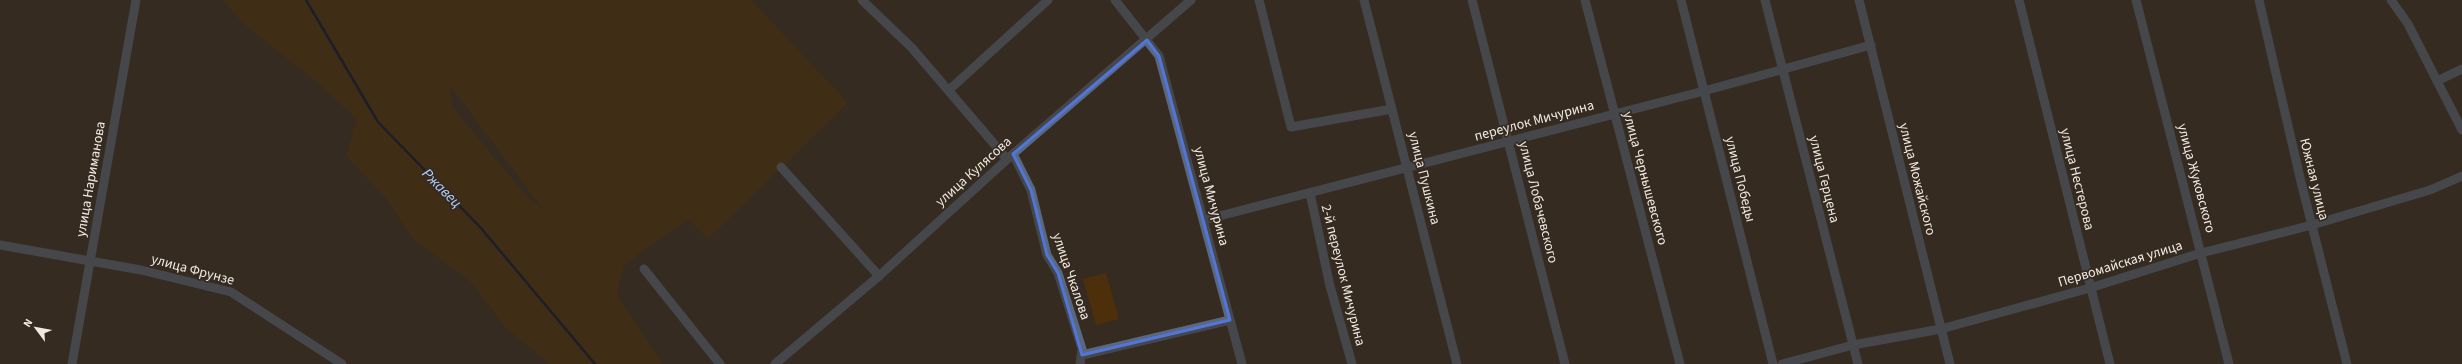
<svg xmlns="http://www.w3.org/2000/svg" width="2462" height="364" viewBox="0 0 2462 364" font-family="'Source Sans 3',sans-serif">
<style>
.green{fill:#4e2f0b;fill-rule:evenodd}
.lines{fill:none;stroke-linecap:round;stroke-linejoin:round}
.stream{stroke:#001031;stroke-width:2.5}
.minor{stroke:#59687f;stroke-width:9}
.marked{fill:none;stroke:#5275da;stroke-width:3;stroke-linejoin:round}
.labels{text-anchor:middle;stroke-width:3.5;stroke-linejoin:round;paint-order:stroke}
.street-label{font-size:14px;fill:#f0e9e2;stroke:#352b21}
.water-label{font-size:15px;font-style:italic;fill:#b0cffd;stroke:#352b21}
</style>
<rect width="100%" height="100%" fill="#352b21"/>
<!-- green -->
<g class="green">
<path d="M223 0H751L848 103 708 239 688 219 624 265 617 295 663 364H550L507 329 469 280 412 238 386 198 346 156 357 119 318 83 244 24ZM451 87 543 209 531 201 452 107Z"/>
<path d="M1106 273 1119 319 1096 325 1083 279Z"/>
</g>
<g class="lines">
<!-- stream -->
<path class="stream" d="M306 0 378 122 480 227 595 364"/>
<!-- minor -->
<g class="minor">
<path d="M862 0 912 48 1007 159"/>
<path d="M1115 0 1159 56 1242 364"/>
<path d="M1259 0 1291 127 1392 109"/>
<path d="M1364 0 1457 364"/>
<path d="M1472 0 1565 364"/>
<path d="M1585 0 1680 364"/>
<path d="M1681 0 1773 364"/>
<path d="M1765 0 1858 364"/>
<path d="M1859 0 1950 364"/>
<path d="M2019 0 2110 364"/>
<path d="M2136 0 2229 364"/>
<path d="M2259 0 2301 182 2347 364"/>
<path d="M2391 0 2408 24 2462 130"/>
<path d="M2437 81 2462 69"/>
<path d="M949 90 1048 0"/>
<path d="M1013 154 1031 190 1047 255 1058 273 1082 349 1080 364"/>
<path d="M781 167 879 276"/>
<path d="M1310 193 1330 286 1352 364"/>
<path d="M1204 220 1704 91 1871 45"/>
<path d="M0 245 141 270 231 292 342 364"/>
<path d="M644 269 720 364"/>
<path d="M1082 355 1230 320"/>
<path d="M72 364 136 0"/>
<path d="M775 364 879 276 1013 154 1191 0"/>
<path d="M1782 364 1853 345 1941 329 2090 288 2201 253 2312 225 2430 190 2462 176"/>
</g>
</g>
<!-- marked area -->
<path d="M0 0H2462V364H0ZM1147 40 1159 56 1230 320 1082 355 1058 273 1047 255 1031 190 1013 154Z" fill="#352b21" fill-opacity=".55" fill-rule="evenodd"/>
<path class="marked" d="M1147 40 1159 56 1230 320 1082 355 1058 273 1047 255 1031 190 1013 154Z"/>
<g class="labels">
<!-- street labels -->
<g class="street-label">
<text transform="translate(1534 120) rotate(-15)" y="5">переулок Мичурина</text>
<text transform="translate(973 171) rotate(-42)" y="5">улица Кулясова</text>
<text transform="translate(1425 178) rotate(76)" y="5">улица Пушкина</text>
<text transform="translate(1646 178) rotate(75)" y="5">улица Чернышевского</text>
<text transform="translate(2197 178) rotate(75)" y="5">улица Жуковского</text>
<text transform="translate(90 179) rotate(-80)" y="5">улица Нариманова</text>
<text transform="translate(1741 179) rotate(76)" y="5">улица Победы</text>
<text transform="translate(1825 179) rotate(76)" y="5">улица Герцена</text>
<text transform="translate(1918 179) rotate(76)" y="5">улица Можайского</text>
<text transform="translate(2078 179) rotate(76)" y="5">улица Нестерова</text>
<text transform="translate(2315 179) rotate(76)" y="5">Южная улица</text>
<text transform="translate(1212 196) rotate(75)" y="5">улица Мичурина</text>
<text transform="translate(1539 202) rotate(76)" y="5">улица Лобачевского</text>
<text transform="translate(2120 263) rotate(-17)" y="5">Первомайская улица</text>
<text transform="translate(193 269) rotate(15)" y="5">улица Фрунзе</text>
<text transform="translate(1344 275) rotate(76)" y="5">2-й переулок Мичурина</text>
<text transform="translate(1072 276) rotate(71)" y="5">улица Чкалова</text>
</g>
<!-- water labels -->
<g class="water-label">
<text transform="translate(442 188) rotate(45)" y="5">Ржавец</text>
</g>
</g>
<!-- north arrow -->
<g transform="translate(36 328) rotate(302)" stroke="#352b21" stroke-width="3" paint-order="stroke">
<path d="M0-3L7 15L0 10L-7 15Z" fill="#f0e9e2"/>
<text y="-6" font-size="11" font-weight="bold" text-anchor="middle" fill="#f0e9e2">N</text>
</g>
</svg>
